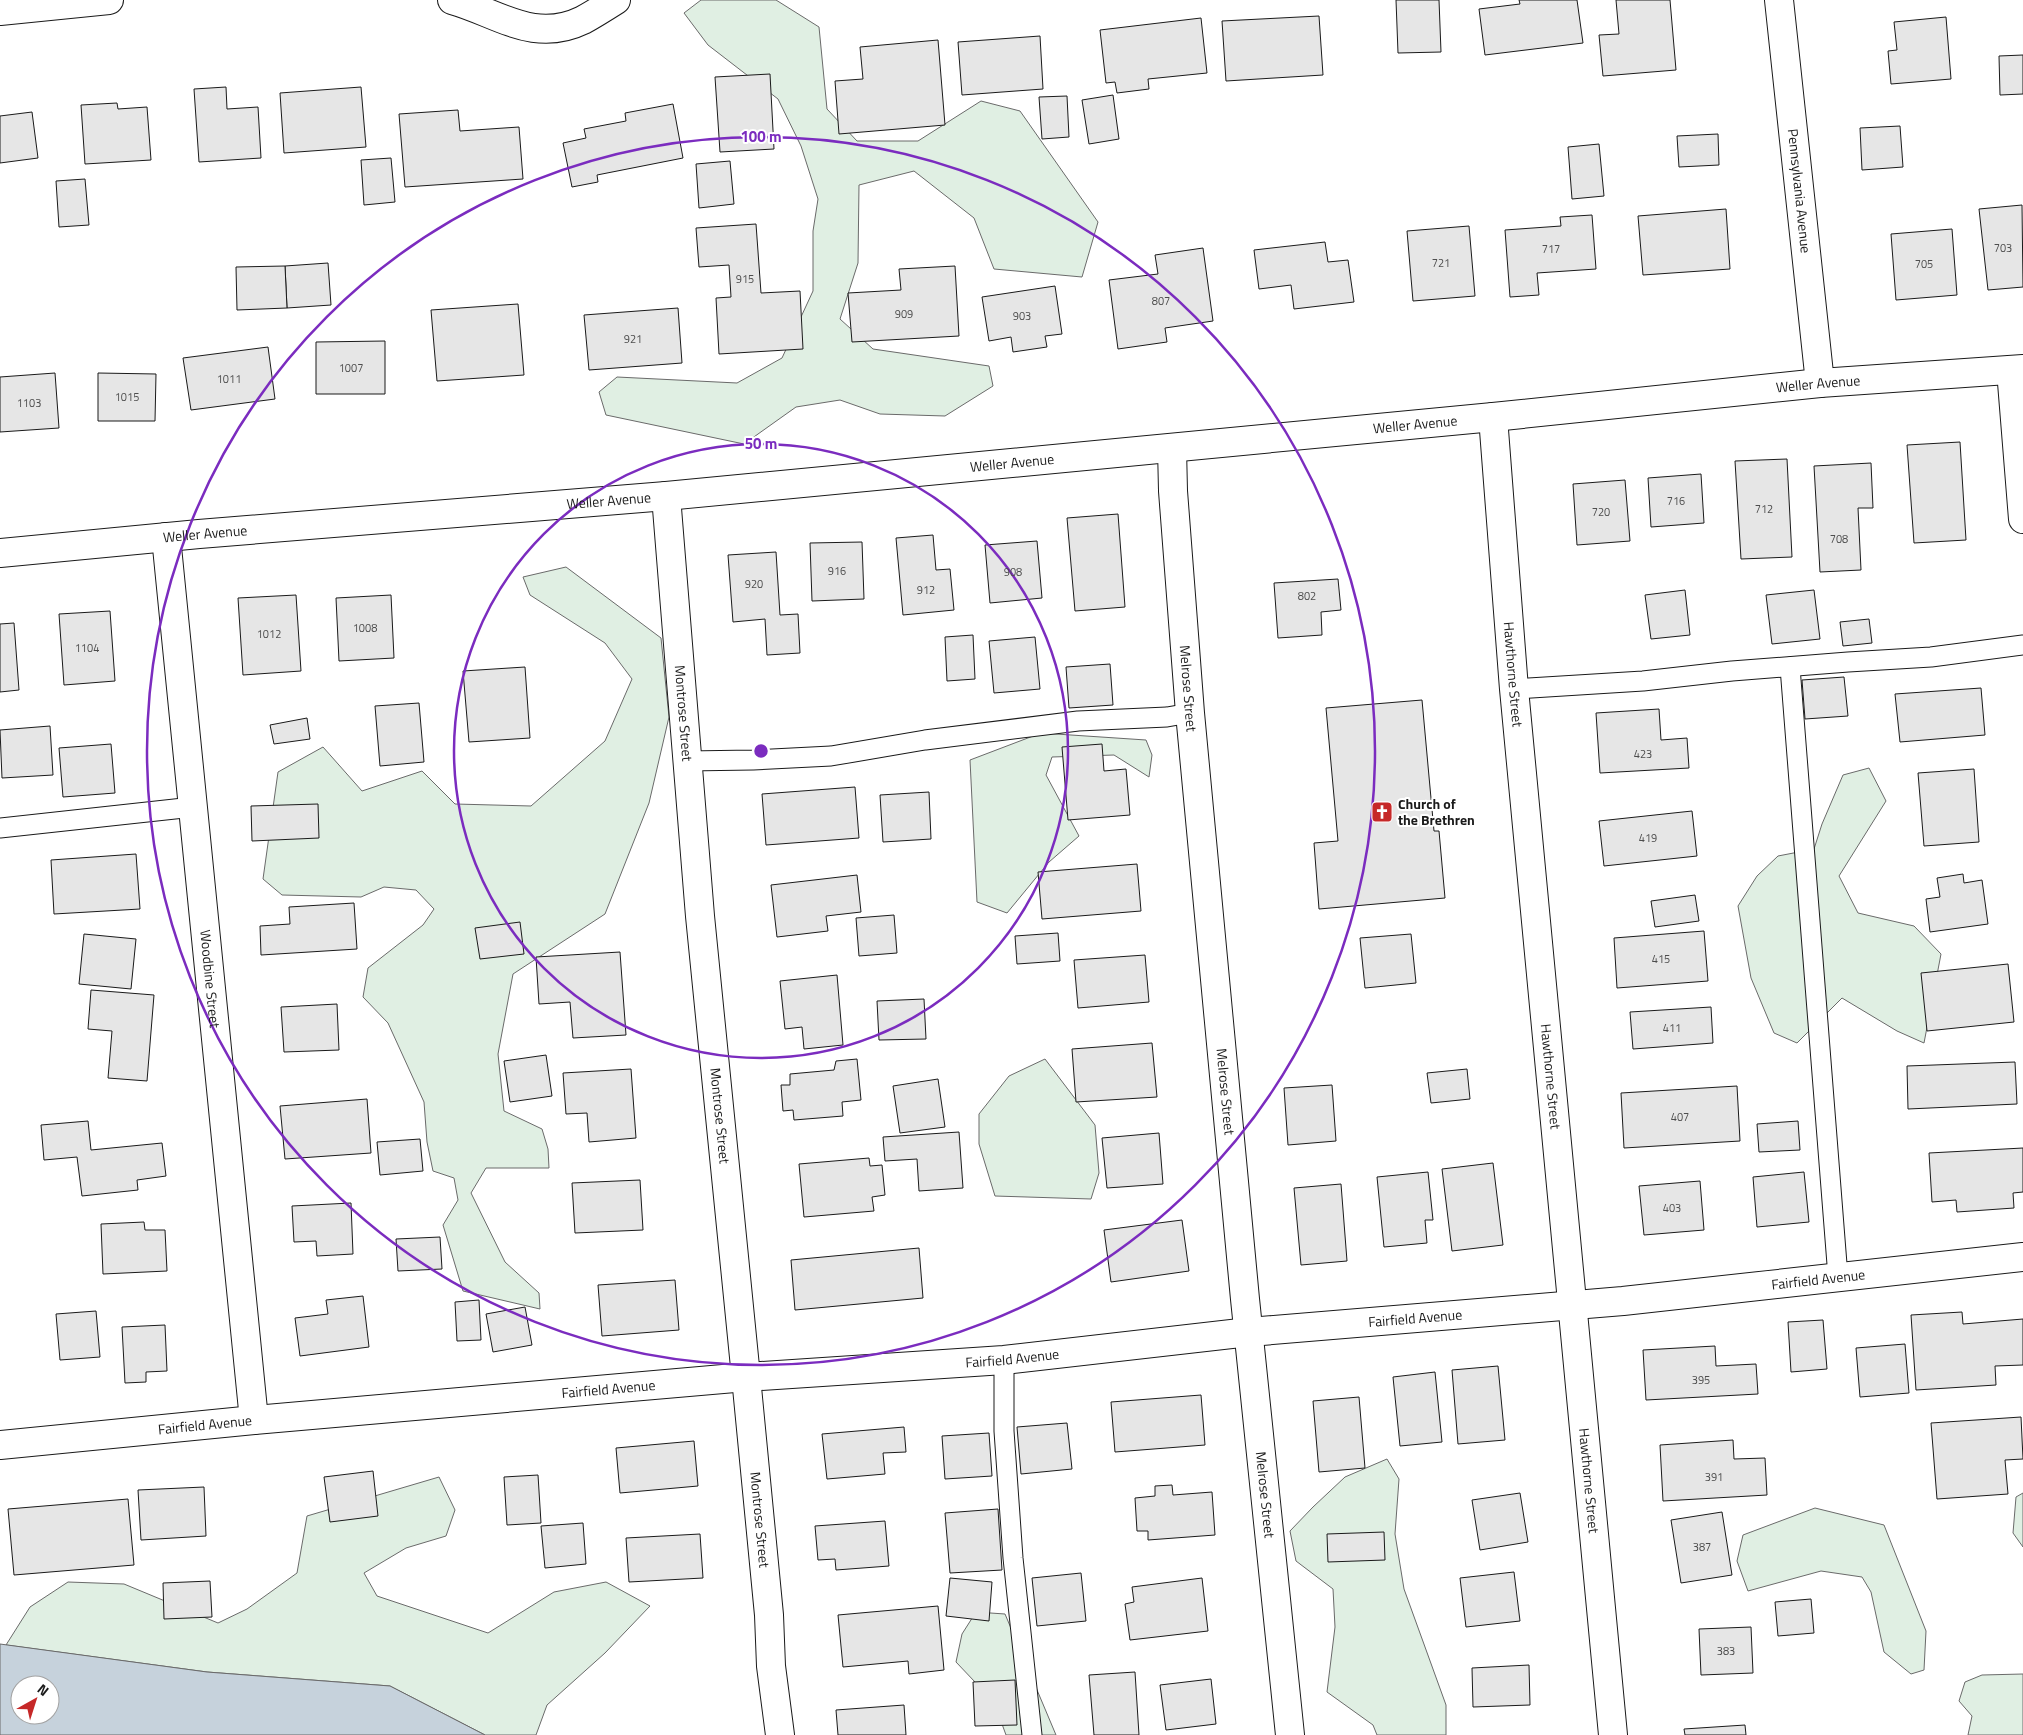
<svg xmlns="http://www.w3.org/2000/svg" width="2023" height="1735" viewBox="0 0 2023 1735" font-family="'Titillium Web',sans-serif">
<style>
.green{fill:#e0efe3;stroke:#6a6a6a}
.water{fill:#c6d2dc;stroke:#6a6a6a;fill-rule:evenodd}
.building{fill:#e6e6e6;stroke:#1a1a1a}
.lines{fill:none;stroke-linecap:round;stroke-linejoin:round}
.lane-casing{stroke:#1a1a1a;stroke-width:21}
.street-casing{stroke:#1a1a1a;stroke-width:30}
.secondary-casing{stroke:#1a1a1a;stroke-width:30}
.lane{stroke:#fff;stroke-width:19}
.street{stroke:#fff;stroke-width:28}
.secondary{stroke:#fff;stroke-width:28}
.ring{fill:none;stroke:#7b2cbf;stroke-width:2.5}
.labels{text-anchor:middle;stroke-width:4;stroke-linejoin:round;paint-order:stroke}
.number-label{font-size:11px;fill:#4d4d4d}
.street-label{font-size:14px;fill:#1a1a1a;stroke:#fff}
.poi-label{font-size:14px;font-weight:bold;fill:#1a1a1a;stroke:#fff;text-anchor:start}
.centre{fill:#7b2cbf;stroke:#fff;stroke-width:2.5}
.ring-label{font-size:15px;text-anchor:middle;font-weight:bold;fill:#7b2cbf;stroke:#fff;stroke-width:4;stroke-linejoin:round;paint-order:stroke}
</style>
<rect width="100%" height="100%" fill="#fff"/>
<!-- green -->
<g class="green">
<path d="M701 0H776L819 27 827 109 857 141H918L981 101 1020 111 1098 222 1082 277 994 269 974 218 914 171 859 185 858 263 840 319 873 349 989 366 993 386 945 416 880 414 840 400 796 407 744 444 606 415 599 392 617 377 737 383 782 358 813 291V231L818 199 801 146 778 99 708 45 684 13Z"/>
<path d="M566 567 661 638 669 717 649 803 605 914 513 974 498 1054 504 1111 542 1129 548 1149 549 1168H486L471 1193 505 1262 539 1293 540 1309 463 1291 443 1225 458 1200 454 1178 433 1171 427 1142 424 1102 388 1023 363 997 368 968 423 925 434 909 416 890 384 887 361 897 282 895 263 879 278 772 323 747 362 791 422 771 455 804 531 806 605 741 632 679 605 643 530 595 523 577Z"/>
<path d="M1041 733 1146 740 1152 755 1149 777 1114 755 1052 757 1046 775 1079 836 1049 862 1007 913 977 902 970 760Z"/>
<path d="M1869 768 1886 801 1839 876 1858 913 1914 926 1941 954 1924 1043 1897 1031 1842 998 1797 1043 1774 1033 1751 978 1738 906 1757 876 1778 856 1814 849 1822 824 1843 775Z"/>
<path d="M1045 1059 1095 1125 1099 1173 1091 1199 995 1196 979 1144V1114L1009 1076Z"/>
<path d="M1387 1459 1399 1479 1395 1534 1404 1589 1446 1705V1735H1377L1373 1725 1327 1692 1335 1627 1333 1589 1296 1561 1290 1531 1313 1507 1345 1477Z"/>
<path d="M439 1477 455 1510 446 1536 406 1548 364 1573 377 1596 488 1633 554 1592 606 1582 650 1606 605 1653 547 1705 536 1735H485L390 1686 207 1672 6 1645 30 1607 68 1582 124 1584 218 1623 247 1609 297 1573 307 1516Z"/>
<path d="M2023 1493V1547L2013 1533 2016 1497Z"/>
<path d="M1815 1508 1884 1525 1926 1631 1924 1670 1911 1674 1884 1652 1871 1592 1862 1577 1821 1571 1748 1591 1737 1561 1743 1535Z"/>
<path d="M976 1612 1005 1614 1056 1735H1006L994 1702 956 1662 962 1634Z"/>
<path d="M2023 1674V1735H1968L1972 1716 1959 1701 1965 1682 1982 1675Z"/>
</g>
<!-- water -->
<path class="water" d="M0 1644 207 1672 390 1686 485 1735H0ZM20 1685H50V1715H20Z"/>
<!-- building -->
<g class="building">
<path d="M1396 0H1439L1441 52 1398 53Z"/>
<path d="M1519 0H1577L1583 43 1485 55 1479 9 1520 4Z"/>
<path d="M1616 0H1670L1676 70 1603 76 1599 35 1619 34Z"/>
<path d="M1319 16 1323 75 1226 81 1222 21Z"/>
<path d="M1946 17 1951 79 1891 84 1888 51 1897 50 1894 22Z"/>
<path d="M1201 18 1207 73 1148 79 1149 89 1117 93 1115 82 1106 83 1100 30Z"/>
<path d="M1040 36 1043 89 962 95 958 42Z"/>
<path d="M938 40 945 125 839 134 835 81 863 79 860 47Z"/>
<path d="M2023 55V94L2000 95 1999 56Z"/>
<path d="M770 74 774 149 720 152 715 77Z"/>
<path d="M226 87 227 109 258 107 261 158 199 162 194 89Z"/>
<path d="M361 87 366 147 284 153 280 93Z"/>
<path d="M1113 95 1119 139 1089 144 1082 100Z"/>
<path d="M1067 96 1069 137 1042 139 1039 97Z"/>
<path d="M117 103 118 109 147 107 151 160 85 164 81 105Z"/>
<path d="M673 104 683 158 597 175 598 182 572 187 563 143 586 138 584 129 626 121 625 113Z"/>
<path d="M458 110 460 131 519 127 523 179 405 187 399 114Z"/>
<path d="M32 112 38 158 0 163V116Z"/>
<path d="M1900 126 1903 167 1862 170 1860 128Z"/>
<path d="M1718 134 1719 165 1679 167 1677 136Z"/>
<path d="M1599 144 1604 196 1572 199 1568 147Z"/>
<path d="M391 158 395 202 364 205 361 160Z"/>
<path d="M730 161 734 204 699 208 696 164Z"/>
<path d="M85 179 89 225 59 227 56 181Z"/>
<path d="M2022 205 2023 287 1988 290 1979 209Z"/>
<path d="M1726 209 1730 269 1643 275 1638 216Z"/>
<path d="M1592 215 1596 269 1537 273 1539 295 1510 297 1505 230 1561 226 1560 217Z"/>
<path d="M756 224 761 293 800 291 803 349 719 354 716 298 731 297 729 265 699 267 696 228Z"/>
<path d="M1469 226 1475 296 1413 301 1407 231Z"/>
<path d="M1952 229 1957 295 1896 300 1891 234Z"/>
<path d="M1325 242 1328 262 1348 260 1354 302 1294 309 1291 285 1259 289 1254 250Z"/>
<path d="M1203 248 1213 321 1165 328 1167 342 1118 349 1109 280 1158 274 1155 255Z"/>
<path d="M328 263 331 305 287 308 285 266Z"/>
<path d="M285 266 287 308 237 310 236 267Z"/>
<path d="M955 266 959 336 852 342 848 293 901 290 899 269Z"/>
<path d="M1055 286 1062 334 1045 336 1047 347 1013 352 1011 337 989 341 982 297Z"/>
<path d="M518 304 524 375 437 381 431 310Z"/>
<path d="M678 308 682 363 589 370 584 315Z"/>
<path d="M385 341V394H316V342Z"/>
<path d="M268 347 275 399 191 410 183 358Z"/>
<path d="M55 373 59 428 0 432V377Z"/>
<path d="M98 373 156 374 155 421H98Z"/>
<path d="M1960 442 1966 540 1914 543 1907 445Z"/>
<path d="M1787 459 1792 557 1741 559 1735 461Z"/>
<path d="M1871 463 1873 508H1858L1861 570 1820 572 1814 466Z"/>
<path d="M1701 474 1704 523 1651 527 1648 478Z"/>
<path d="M1625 480 1630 541 1577 545 1573 484Z"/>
<path d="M1118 514 1125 607 1075 611 1067 518Z"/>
<path d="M933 535 936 570 950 569 954 610 903 615 896 538Z"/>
<path d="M1037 541 1042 598 990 603 985 545Z"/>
<path d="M862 542 864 599 812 601 810 543Z"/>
<path d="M776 552 780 615 798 614 800 653 767 655 765 619 733 622 728 555Z"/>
<path d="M1338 579 1341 610 1321 612 1322 635 1278 638 1274 583Z"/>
<path d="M1685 590 1690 635 1651 639 1645 595Z"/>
<path d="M1814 590 1820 639 1772 644 1766 595Z"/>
<path d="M296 595 301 671 243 675 238 598Z"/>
<path d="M391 595 394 658 339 661 336 598Z"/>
<path d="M110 611 115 681 64 685 59 614Z"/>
<path d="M1869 619 1872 643 1843 646 1840 622Z"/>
<path d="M14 623 19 690 0 692V624Z"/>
<path d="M973 635 975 679 947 681 945 637Z"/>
<path d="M1035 637 1040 689 994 693 989 641Z"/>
<path d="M1110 664 1113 705 1069 708 1066 667Z"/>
<path d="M525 667 530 738 469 742 463 671Z"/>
<path d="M1844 677 1848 716 1805 719 1802 680Z"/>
<path d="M1981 688 1985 735 1900 742 1895 694Z"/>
<path d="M1422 700 1434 831H1439L1445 898 1319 909 1314 843 1338 841 1326 708Z"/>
<path d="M419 703 424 762 380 766 375 706Z"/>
<path d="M1659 709 1661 740 1687 738 1689 768 1600 773 1596 713Z"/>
<path d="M307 718 310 739 274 744 270 725Z"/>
<path d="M50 726 53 775 2 778 0 730Z"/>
<path d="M111 744 115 793 63 797 59 748Z"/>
<path d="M1102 744 1104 771 1126 769 1130 815 1068 820 1062 747Z"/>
<path d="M1974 769 1979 842 1924 846 1918 773Z"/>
<path d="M855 787 859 838 766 845 762 794Z"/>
<path d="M929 792 931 839 883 842 880 795Z"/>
<path d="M318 804 319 838 252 841 251 806Z"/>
<path d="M1692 811 1697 856 1604 866 1599 821Z"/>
<path d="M136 854 140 909 54 914 51 860Z"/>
<path d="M1137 864 1141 911 1042 919 1038 872Z"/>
<path d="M1963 874 1964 883 1982 880 1988 924 1930 932 1926 899 1940 897 1937 878Z"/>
<path d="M857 875 861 912 826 916 828 931 777 937 771 885Z"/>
<path d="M1695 895 1699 921 1655 927 1651 901Z"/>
<path d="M354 903 357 949 261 955 260 926 290 924 289 907Z"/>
<path d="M894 915 897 953 859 956 856 918Z"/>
<path d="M520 922 524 954 480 959 475 928Z"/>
<path d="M1704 931 1708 981 1617 988 1614 938Z"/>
<path d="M1058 933 1060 961 1017 964 1015 936Z"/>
<path d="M84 934 136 939 131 989 79 984Z"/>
<path d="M1411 934 1416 983 1365 988 1360 938Z"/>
<path d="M620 952 626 1035 573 1038 570 1002 539 1004 536 957Z"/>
<path d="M1145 955 1149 1002 1078 1008 1074 960Z"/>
<path d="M2008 964 2014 1022 1927 1031 1921 973Z"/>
<path d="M837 975 843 1045 804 1049 802 1027 785 1029 780 981Z"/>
<path d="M91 990 154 995 147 1081 108 1078 112 1031 88 1029Z"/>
<path d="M924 999 926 1039 879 1040 877 1001Z"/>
<path d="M337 1004 339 1050 284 1052 281 1007Z"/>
<path d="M1711 1007 1713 1043 1633 1049 1630 1012Z"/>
<path d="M1152 1043 1157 1097 1076 1102 1072 1049Z"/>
<path d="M546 1055 552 1096 510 1102 504 1061Z"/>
<path d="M857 1059 861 1100 842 1102 843 1116 794 1120 793 1110 783 1111 781 1085H790V1074L834 1070 836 1061Z"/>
<path d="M2015 1062 2017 1104 1908 1109 1907 1066Z"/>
<path d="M631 1069 636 1138 589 1142 587 1113 566 1114 563 1073Z"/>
<path d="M1467 1069 1470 1099 1431 1103 1427 1073Z"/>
<path d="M938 1079 945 1127 900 1133 893 1086Z"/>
<path d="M1332 1085 1336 1141 1288 1145 1284 1088Z"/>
<path d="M1737 1086 1740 1141 1624 1148 1621 1093Z"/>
<path d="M367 1099 371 1153 285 1159 280 1106Z"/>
<path d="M88 1121 91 1150 162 1143 166 1176 137 1180 138 1190 82 1196 77 1157 44 1160 41 1125Z"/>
<path d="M1798 1121 1800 1150 1759 1152 1757 1124Z"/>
<path d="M959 1132 963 1188 919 1191 917 1159 885 1161 883 1137Z"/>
<path d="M1159 1133 1163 1184 1107 1188 1102 1138Z"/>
<path d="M420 1139 423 1171 380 1175 377 1142Z"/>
<path d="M2023 1148V1192L2013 1193 2014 1208 1957 1212 1956 1200 1932 1202 1929 1153Z"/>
<path d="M869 1158 870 1166 882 1165 885 1195 872 1197 874 1211 804 1217 799 1164Z"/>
<path d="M1493 1163 1503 1245 1452 1251 1442 1169Z"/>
<path d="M1428 1172 1433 1220H1425L1427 1243 1384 1247 1377 1177Z"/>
<path d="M1804 1172 1809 1222 1757 1227 1753 1177Z"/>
<path d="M640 1180 643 1230 575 1233 572 1183Z"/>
<path d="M1700 1181 1704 1230 1644 1235 1639 1186Z"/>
<path d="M1341 1184 1347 1261 1301 1265 1294 1188Z"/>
<path d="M351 1203 353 1254 317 1256 316 1241 294 1242 292 1206Z"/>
<path d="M1182 1220 1189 1271 1111 1282 1104 1230Z"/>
<path d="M144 1222 145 1230H165L167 1271 103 1274 101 1224Z"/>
<path d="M440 1237 442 1269 398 1271 396 1239Z"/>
<path d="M919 1248 923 1298 795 1310 791 1260Z"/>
<path d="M675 1280 679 1330 602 1336 598 1285Z"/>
<path d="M363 1296 369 1347 300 1356 295 1318 328 1314 326 1300Z"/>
<path d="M479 1300 481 1340 457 1341 455 1302Z"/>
<path d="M525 1307 532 1345 493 1352 486 1314Z"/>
<path d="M96 1311 100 1357 60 1360 56 1314Z"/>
<path d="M1962 1312 1963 1324 2023 1319V1365L1995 1366 1996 1385 1916 1390 1911 1315Z"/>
<path d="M1823 1320 1827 1369 1791 1372 1788 1322Z"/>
<path d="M165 1325 167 1371 146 1372V1382L125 1383 122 1327Z"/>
<path d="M1905 1344 1909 1393 1860 1397 1856 1348Z"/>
<path d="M1715 1346 1716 1366 1756 1364 1758 1394 1646 1400 1643 1350Z"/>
<path d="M1498 1366 1505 1440 1458 1444 1452 1370Z"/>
<path d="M1435 1372 1442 1442 1400 1446 1393 1377Z"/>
<path d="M1201 1395 1205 1445 1115 1452 1111 1402Z"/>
<path d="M1359 1397 1365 1468 1319 1472 1313 1401Z"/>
<path d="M2021 1417 2023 1459 2005 1460 2008 1494 1937 1499 1931 1423Z"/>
<path d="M1067 1423 1072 1469 1021 1474 1017 1427Z"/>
<path d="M904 1427 906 1452 883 1453 885 1474 827 1479 822 1434Z"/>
<path d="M989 1433 992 1476 945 1479 942 1436Z"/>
<path d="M1733 1440 1734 1459 1765 1458 1767 1495 1663 1501 1660 1445Z"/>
<path d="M694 1441 698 1486 620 1493 616 1448Z"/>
<path d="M373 1471 378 1516 330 1522 324 1477Z"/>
<path d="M538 1475 541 1523 507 1525 504 1477Z"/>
<path d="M1172 1485 1173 1495 1212 1492 1215 1535 1148 1540V1531H1137L1135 1498 1155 1496V1486Z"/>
<path d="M204 1487 206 1536 141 1540 138 1490Z"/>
<path d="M1520 1493 1528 1542 1480 1550 1472 1500Z"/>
<path d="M128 1499 134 1565 14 1575 8 1509Z"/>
<path d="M998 1509 1002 1570 950 1573 945 1513Z"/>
<path d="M1722 1512 1732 1575 1681 1583 1671 1520Z"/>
<path d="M885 1521 889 1566 836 1570 835 1559 818 1560 815 1526Z"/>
<path d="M583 1523 586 1564 545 1568 541 1526Z"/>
<path d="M1384 1532 1385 1560 1328 1562 1327 1534Z"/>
<path d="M700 1534 703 1578 629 1582 626 1538Z"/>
<path d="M1514 1572 1520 1621 1466 1627 1460 1578Z"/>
<path d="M1081 1573 1086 1621 1037 1626 1032 1578Z"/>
<path d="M950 1578 992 1582 989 1621 946 1616Z"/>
<path d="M1202 1578 1208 1631 1130 1640 1125 1604 1134 1602 1132 1587Z"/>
<path d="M210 1581 212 1617 164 1619 163 1583Z"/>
<path d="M1811 1599 1814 1633 1778 1636 1775 1602Z"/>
<path d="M938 1606 944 1670 909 1674 908 1661 843 1667 838 1615Z"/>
<path d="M1751 1627 1753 1673 1701 1675 1699 1629Z"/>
<path d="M1529 1665 1530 1705 1473 1707 1472 1668Z"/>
<path d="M1135 1672 1139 1735H1094L1089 1675Z"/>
<path d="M1211 1679 1216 1724 1166 1730 1160 1685Z"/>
<path d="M1015 1680 1017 1725 975 1726 973 1682Z"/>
<path d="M904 1705 906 1735H838L836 1710Z"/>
<path d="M1745 1725 1746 1735H1685L1684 1729Z"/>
</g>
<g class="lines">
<!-- lane casing -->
<g class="lane-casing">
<g id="lane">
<path d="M1790 667 1838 1277"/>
<path d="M1514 689 1643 681 1732 671 1848 662 1931 657 2023 645"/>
<path d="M687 761 753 760 831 756 925 740 1078 721 1167 717 1190 713"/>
<path d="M0 828 193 807"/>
<path d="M1004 1360V1431L1013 1558 1032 1735"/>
</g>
</g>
<!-- street casing -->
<g class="street-casing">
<g id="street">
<path d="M452 0C498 13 534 44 583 20 594 14 605 7 616 0"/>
<path id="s1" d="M1779 0 1820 383"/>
<path d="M0 11 109 0"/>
<path d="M2011 370 2023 519"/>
<path id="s2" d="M1493 417 1514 689 1613 1735"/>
<path id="s3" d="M1172 448 1173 491 1190 713 1245 1299 1290 1735"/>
<path id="s4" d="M666 496 700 916 746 1377 769 1615 771 1666 780 1735"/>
<path id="s5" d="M166 537 254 1420"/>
<path id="s6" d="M0 1445 254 1420 746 1377 1004 1360 1249 1332 1623 1301 2023 1257"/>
</g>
</g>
<!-- secondary casing -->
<g class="secondary-casing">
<g id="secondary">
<path id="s7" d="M0 553 199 534 666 496 1493 417 1820 383 2023 369"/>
</g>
</g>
<!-- lane -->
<use href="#lane" class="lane"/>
<!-- street -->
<use href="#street" class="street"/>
<!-- secondary -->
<use href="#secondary" class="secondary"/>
</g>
<!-- distance rings -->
<g class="ring">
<circle cx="761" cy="751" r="307"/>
<circle cx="761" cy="751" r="614"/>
</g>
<!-- icons -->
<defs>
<g id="church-square" transform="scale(1.125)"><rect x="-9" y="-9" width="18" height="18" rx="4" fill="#c62828" stroke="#fff"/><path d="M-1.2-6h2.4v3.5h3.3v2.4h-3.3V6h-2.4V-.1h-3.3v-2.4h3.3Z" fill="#fff"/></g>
</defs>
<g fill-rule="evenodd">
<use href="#church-square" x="1382" y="812"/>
</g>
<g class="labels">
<!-- number labels -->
<g class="number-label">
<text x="2003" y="252">703</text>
<text x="1551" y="253">717</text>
<text x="1441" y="267">721</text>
<text x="1924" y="268">705</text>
<text x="745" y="283">915</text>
<text x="1161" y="305">807</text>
<text x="904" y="318">909</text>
<text x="1022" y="320">903</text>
<text x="633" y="343">921</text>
<text x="351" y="372">1007</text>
<text x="229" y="383">1011</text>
<text x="127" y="401">1015</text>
<text x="29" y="407">1103</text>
<text x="1676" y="505">716</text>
<text x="1764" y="513">712</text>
<text x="1601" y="516">720</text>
<text x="1839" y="543">708</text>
<text x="837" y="575">916</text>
<text x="1013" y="576">908</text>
<text x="754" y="588">920</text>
<text x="926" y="594">912</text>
<text x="1307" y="600">802</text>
<text x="365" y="632">1008</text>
<text x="269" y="638">1012</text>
<text x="87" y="652">1104</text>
<text x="1643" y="758">423</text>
<text x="1648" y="842">419</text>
<text x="1661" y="963">415</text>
<text x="1672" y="1032">411</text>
<text x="1680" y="1121">407</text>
<text x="1672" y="1212">403</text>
<text x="1701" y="1384">395</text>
<text x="1714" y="1481">391</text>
<text x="1702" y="1551">387</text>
<text x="1726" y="1655">383</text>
</g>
<!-- street labels -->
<g class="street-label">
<text dy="5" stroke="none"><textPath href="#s1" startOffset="192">Pennsylvania Avenue</textPath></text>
<text dy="5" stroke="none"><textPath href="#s7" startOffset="1826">Weller Avenue</textPath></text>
<text dy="5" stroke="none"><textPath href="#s7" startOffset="1421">Weller Avenue</textPath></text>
<text dy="5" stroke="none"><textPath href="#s7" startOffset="1016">Weller Avenue</textPath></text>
<text dy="5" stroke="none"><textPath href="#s7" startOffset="611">Weller Avenue</textPath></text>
<text dy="5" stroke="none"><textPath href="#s7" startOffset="206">Weller Avenue</textPath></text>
<text dy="5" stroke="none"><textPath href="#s2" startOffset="258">Hawthorne Street</textPath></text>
<text dy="5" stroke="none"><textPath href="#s3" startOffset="241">Melrose Street</textPath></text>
<text dy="5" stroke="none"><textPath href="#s4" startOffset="218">Montrose Street</textPath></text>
<text dy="5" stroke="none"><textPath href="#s5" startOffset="444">Woodbine Street</textPath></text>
<text dy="5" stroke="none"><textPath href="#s2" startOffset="662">Hawthorne Street</textPath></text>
<text dy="5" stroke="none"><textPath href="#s3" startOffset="646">Melrose Street</textPath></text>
<text dy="5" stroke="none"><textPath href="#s4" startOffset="622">Montrose Street</textPath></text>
<text dy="5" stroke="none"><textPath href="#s6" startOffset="1826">Fairfield Avenue</textPath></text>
<text dy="5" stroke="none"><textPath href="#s6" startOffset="1421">Fairfield Avenue</textPath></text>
<text dy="5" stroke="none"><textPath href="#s6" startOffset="1016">Fairfield Avenue</textPath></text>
<text dy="5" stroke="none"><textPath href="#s6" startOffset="611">Fairfield Avenue</textPath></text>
<text dy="5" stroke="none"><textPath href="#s6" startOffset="206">Fairfield Avenue</textPath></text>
<text dy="5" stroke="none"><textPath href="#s2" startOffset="1068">Hawthorne Street</textPath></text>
<text dy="5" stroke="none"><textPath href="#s3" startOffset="1051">Melrose Street</textPath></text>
<text dy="5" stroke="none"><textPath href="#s4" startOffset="1028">Montrose Street</textPath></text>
</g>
<!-- poi labels -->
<g class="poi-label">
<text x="1398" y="809">Church of<tspan x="1398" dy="16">the Brethren</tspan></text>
</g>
</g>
<circle cx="761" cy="751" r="8" class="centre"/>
<g class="ring-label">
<text x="761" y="142">100 m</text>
<text x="761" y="449">50 m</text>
</g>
<!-- north arrow -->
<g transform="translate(35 1700) rotate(39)"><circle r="24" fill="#ffffff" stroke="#a3a3a3"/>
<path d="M0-4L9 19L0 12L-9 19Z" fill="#c62828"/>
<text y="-8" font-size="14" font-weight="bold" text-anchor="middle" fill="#1a1a1a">N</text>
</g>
</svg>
